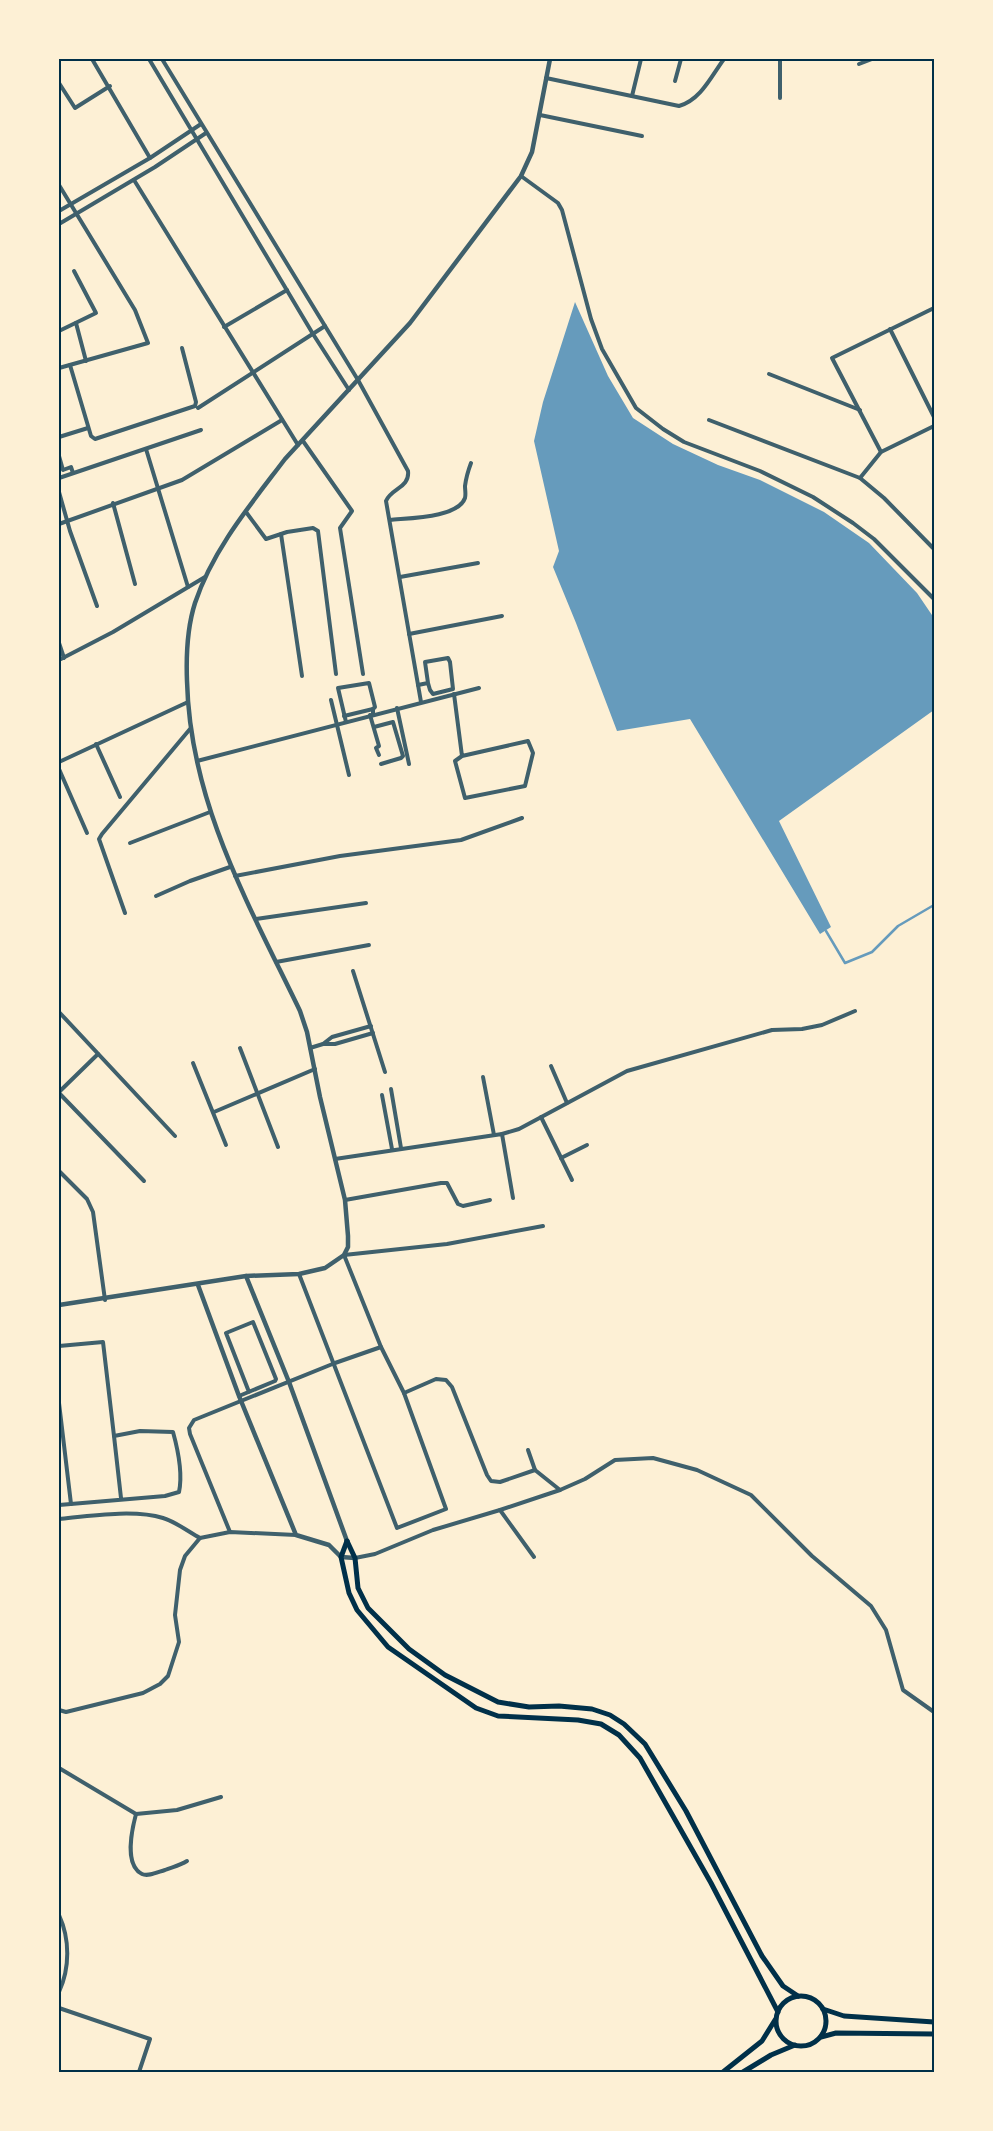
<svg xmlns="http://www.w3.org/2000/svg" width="993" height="2131" viewBox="0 0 993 2131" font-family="Inter,sans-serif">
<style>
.water{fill:#669bbc}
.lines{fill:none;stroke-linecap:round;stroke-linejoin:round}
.stream{stroke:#669bbc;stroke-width:2.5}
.minor{stroke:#3f606c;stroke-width:4}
.tertiary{stroke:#3f606c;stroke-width:4.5}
.secondary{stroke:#003049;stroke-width:5}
.neatline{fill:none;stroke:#003049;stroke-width:2}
</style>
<rect width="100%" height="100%" fill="#fdf0d5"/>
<!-- water -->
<path class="water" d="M575 302 608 376 633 418 673 444 718 465 760 480 824 512 869 543 917 593 934 618V710L779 821 831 927 820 934 690 719 617 731 576 623 553 567 559 551 534 441 543 402Z"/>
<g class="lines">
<!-- stream -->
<path class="stream" d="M826 931 845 963 872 952 898 926 934 905"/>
<!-- minor -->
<g class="minor">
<path d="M92 59 150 158"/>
<path d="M149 59 313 334 349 390"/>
<path d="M162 59 358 380 408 471C410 488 391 488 386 501L421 702"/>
<path d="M859 64 872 59"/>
<path d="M546 78 679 106C701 100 712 75 724 59"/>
<path d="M675 81 681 59"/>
<path d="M59 83 75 108 110 86"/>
<path d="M632 96 641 59"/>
<path d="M780 98V59"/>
<path d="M540 115 642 136"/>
<path d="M521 176 558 203 562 210 591 319 602 349 636 408 663 429 684 442 760 471 813 497 853 523 874 539 934 599"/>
<path d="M134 180 298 445"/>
<path d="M59 185 135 310 148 343 59 368"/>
<path d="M59 211 150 158 201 124"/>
<path d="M59 224 155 167 206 133"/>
<path d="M76 323 86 361"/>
<path d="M224 327 287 290"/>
<path d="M890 329 934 417"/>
<path d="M59 331 96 313 74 271"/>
<path d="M70 365 91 436 95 439 195 406 196 402 182 348"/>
<path d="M769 374 860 410"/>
<path d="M198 408 325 326"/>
<path d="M709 420 860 478"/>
<path d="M59 437 88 428"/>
<path d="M303 441 352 511 340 528 363 674"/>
<path d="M146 449 188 587"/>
<path d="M881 452 832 358 934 308"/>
<path d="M59 456 63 470 71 467 73 473"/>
<path d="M59 478 201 430"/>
<path d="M59 492 70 531 97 606"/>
<path d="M113 503 135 584"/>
<path d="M246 512 266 539 287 532 313 528 318 531 336 674"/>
<path d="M390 520C408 518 458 518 465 498 466 494 465 490 465 486 466 478 468 471 471 463"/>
<path d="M59 524 182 480 282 420"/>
<path d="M281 534 302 676"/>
<path d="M933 548 884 498 860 478 881 452 934 426"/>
<path d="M400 577 478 563"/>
<path d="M409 634 502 616"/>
<path d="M59 643 64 658"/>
<path d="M59 660 113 632 205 577"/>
<path d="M418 685 428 683 425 662 448 658 450 662 453 689 433 694 430 690 428 683"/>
<path d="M454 694 462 756 455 761 465 798 525 786 533 753 528 741 462 756"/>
<path d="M331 700 349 775"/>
<path d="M397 708 409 764"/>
<path d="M370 715 379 746 376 748 379 755"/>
<path d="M344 716 373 709"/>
<path d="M346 722 338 688 369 683 375 707 373 709V714"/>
<path d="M374 727 393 722 403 756 401 758 381 764"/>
<path d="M96 744 120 797"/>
<path d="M197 761 479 688"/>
<path d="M59 762 188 702"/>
<path d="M59 769 87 833"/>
<path d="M130 843 210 812"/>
<path d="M235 876 340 856 461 840 522 818"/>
<path d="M156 896 190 881 230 867"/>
<path d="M125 913 99 839 102 834 190 729"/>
<path d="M256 919 366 903"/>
<path d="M276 962 369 945"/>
<path d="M353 971 385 1072"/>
<path d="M59 1012 175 1136"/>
<path d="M323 1044 332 1037 371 1026"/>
<path d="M240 1048 278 1147"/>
<path d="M310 1048 323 1044H335L373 1033"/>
<path d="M193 1063 226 1145"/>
<path d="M551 1066 567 1103"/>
<path d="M483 1077 494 1135"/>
<path d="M391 1089 401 1148"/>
<path d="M59 1092 98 1054"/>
<path d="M59 1093 144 1181"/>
<path d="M382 1095 392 1149"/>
<path d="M214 1112 315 1069"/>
<path d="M541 1117 572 1180"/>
<path d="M502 1134 519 1129 627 1071 772 1030 802 1029 822 1025 855 1011"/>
<path d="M561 1158 587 1145"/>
<path d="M335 1159 502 1134 513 1198"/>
<path d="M59 1171 87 1199 93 1212 105 1300"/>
<path d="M345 1200 441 1183H447L458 1204 463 1206 490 1200"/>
<path d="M299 1274 397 1528 446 1509 404 1393"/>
<path d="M59 1346 103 1342 114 1436"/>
<path d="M381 1347 344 1255 447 1244 543 1226"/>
<path d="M239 1396 275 1381 276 1379 253 1322 226 1333 249 1392"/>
<path d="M59 1403 71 1504"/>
<path d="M528 1450 535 1470 560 1490"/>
<path d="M59 1505 165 1496 179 1492C183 1473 178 1450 173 1432L140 1431 114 1436 121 1498"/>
<path d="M500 1510 560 1490 585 1479 615 1460 653 1458 697 1470 751 1495 812 1556 871 1606 886 1630 903 1690 934 1712"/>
<path d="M59 1519C89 1516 134 1509 163 1518 176 1522 189 1532 200 1538"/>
<path d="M230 1532 190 1434 189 1428 194 1420 335 1363 381 1347 404 1393 436 1379 446 1380 452 1387 487 1475 491 1481 500 1482 535 1470"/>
<path d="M355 1558 375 1554 433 1530 500 1510 534 1557"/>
<path d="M59 1710 66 1712 143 1693 160 1684 168 1676 179 1642 175 1615 180 1570 185 1556 200 1538 230 1532 296 1535"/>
<path d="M59 1768 136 1814 177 1810 221 1797"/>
<path d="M136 1814C132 1829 124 1865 142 1874 148 1877 158 1872 165 1870 172 1867 179 1866 187 1861"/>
<path d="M59 1915C70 1939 70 1968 59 1992"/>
<path d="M59 2008 150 2039 139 2072"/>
</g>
<!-- tertiary -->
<g class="tertiary">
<path d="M246 1276 289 1382 347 1541"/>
<path d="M198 1285 239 1396 296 1535 329 1545 341 1557 355 1558"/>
<path d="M59 1305 246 1276 299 1274 325 1268 344 1255 348 1247V1236L345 1200 320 1097 307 1032 300 1011C249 905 190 803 187 681 186 655 187 628 195 603 213 549 251 504 285 459L410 323 521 176 532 152 550 59"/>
</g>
<!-- secondary -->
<g class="secondary">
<path d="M347 1541 341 1557 349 1593 357 1610 388 1647 476 1708 498 1716 578 1720 601 1724 619 1735 640 1758 711 1883 778 2012"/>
<path d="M347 1541 355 1558 358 1588 368 1608 409 1649 445 1675 498 1702 529 1707 559 1706 592 1709 610 1715 624 1724 645 1744 686 1811 762 1956 783 1986 798 1996"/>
<circle cx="801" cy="2021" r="25"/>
<path d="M823 2009 844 2016 934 2022"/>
<path d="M821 2037 836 2033 934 2034"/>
<path d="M723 2072 762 2041 775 2020"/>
<path d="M743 2072 771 2055 795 2045"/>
</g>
</g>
<!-- border -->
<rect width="993" height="2131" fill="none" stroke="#fdf0d5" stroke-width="120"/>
<rect x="60" y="60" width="873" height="2011" class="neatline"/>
</svg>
